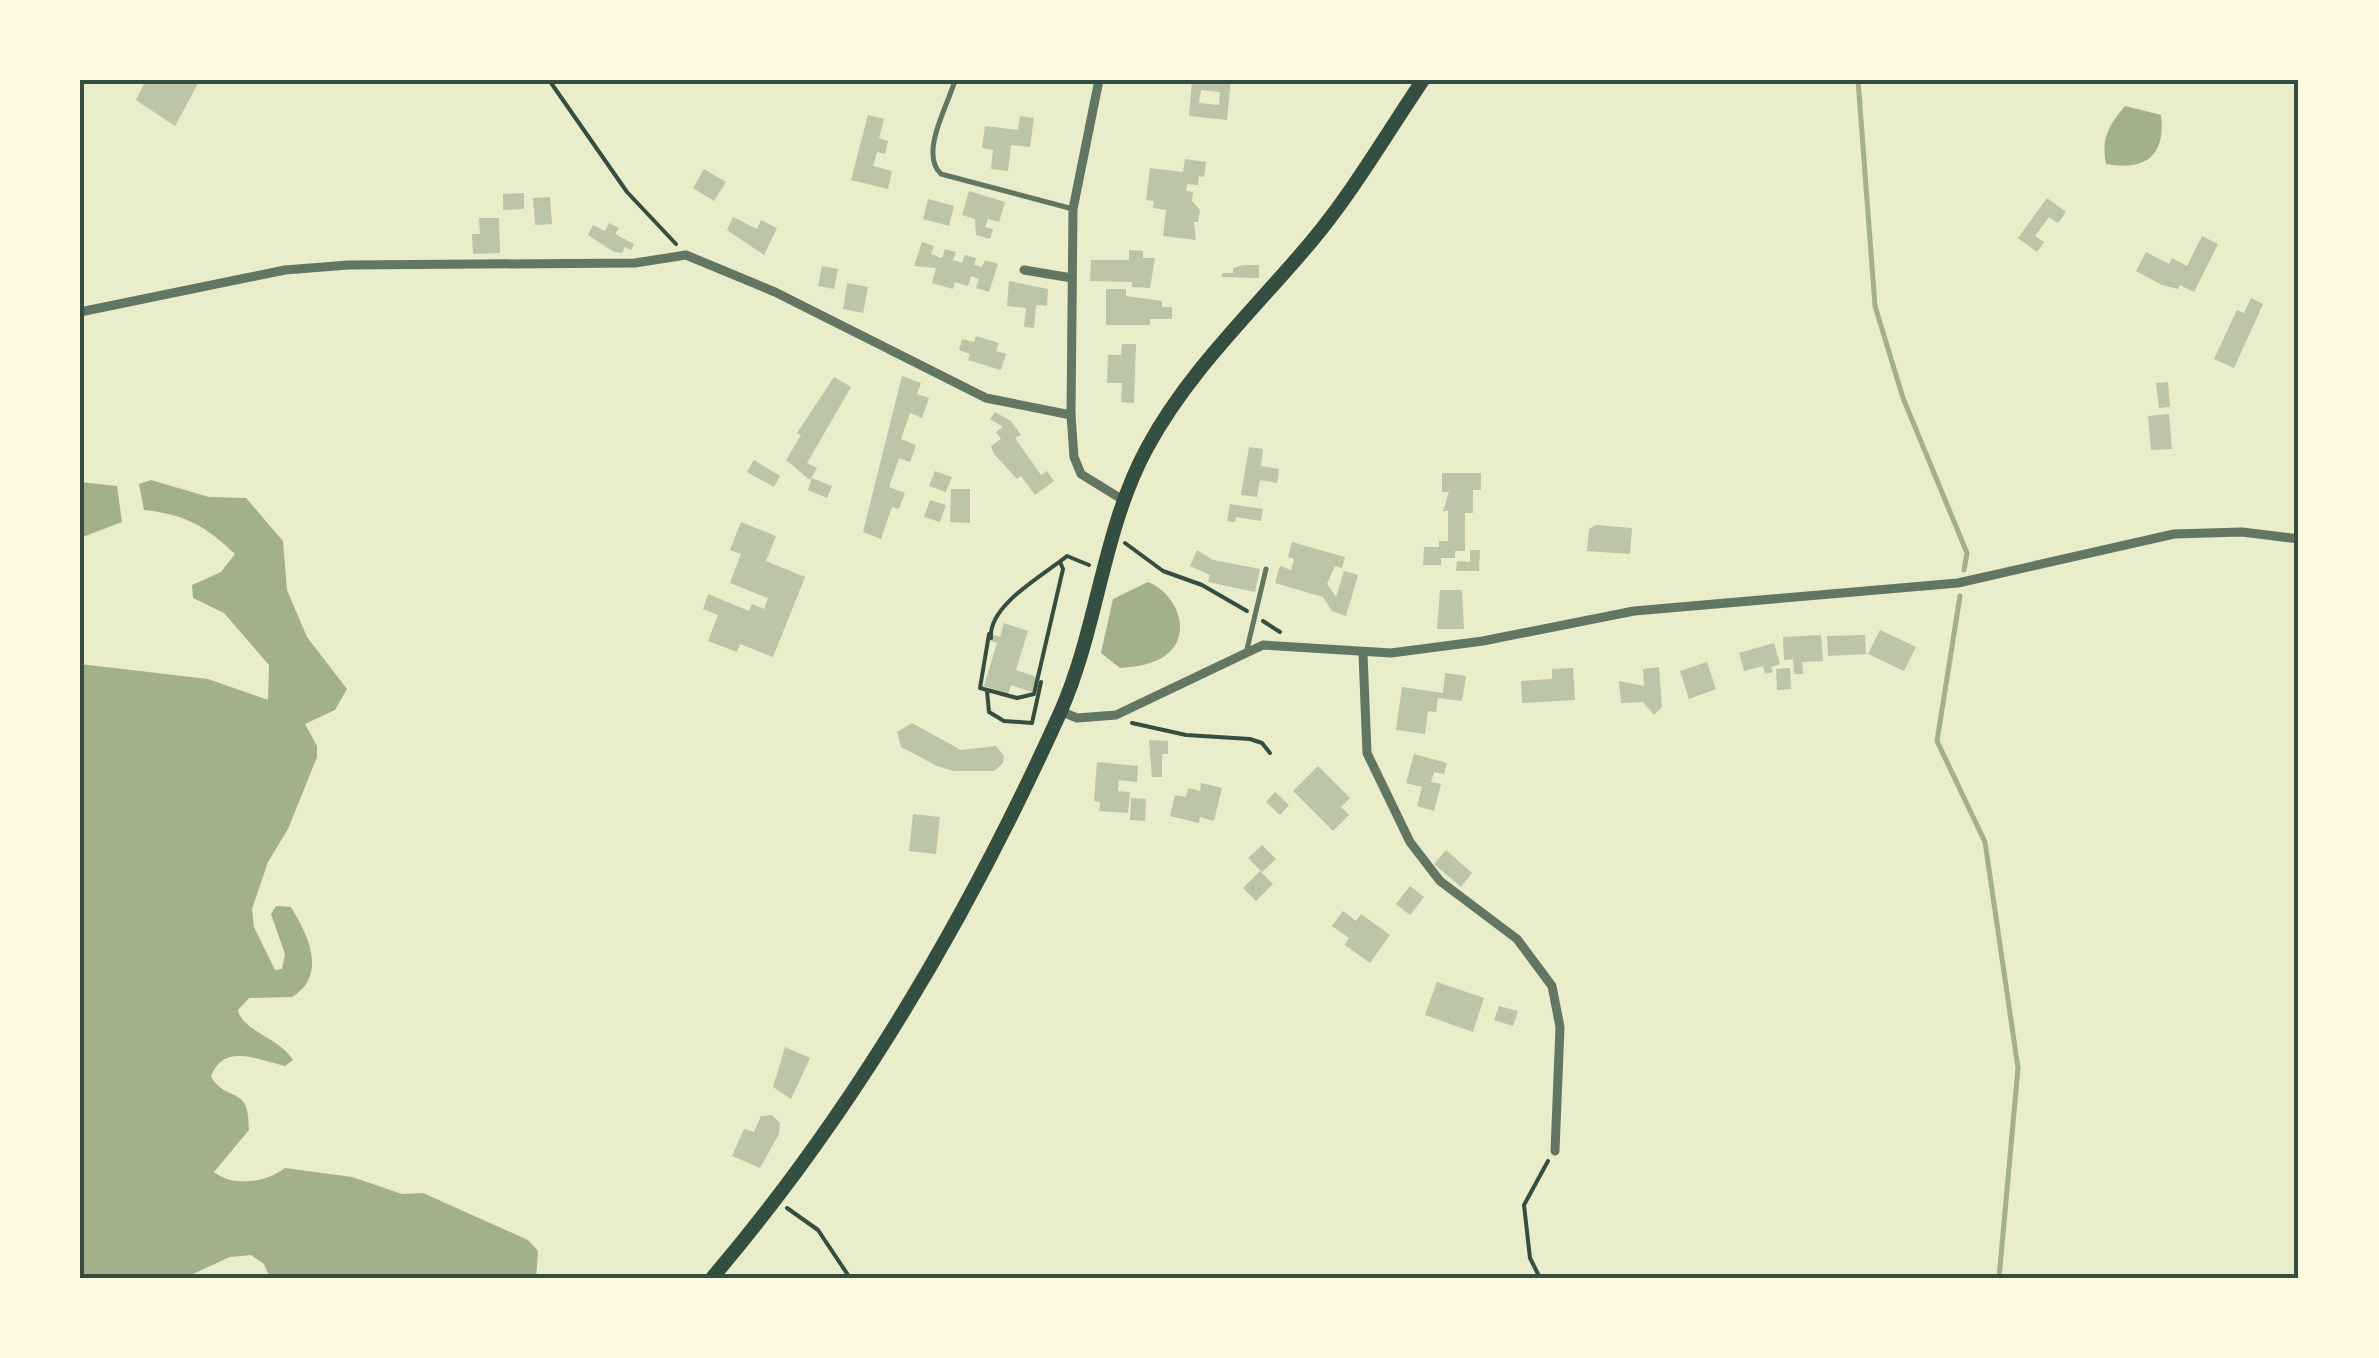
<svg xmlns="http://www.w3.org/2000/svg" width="2379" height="1358" viewBox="0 0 2379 1358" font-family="'Titillium Web',sans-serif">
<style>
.water{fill:#a3b18a}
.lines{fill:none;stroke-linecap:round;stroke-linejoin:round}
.stream{stroke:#a3b18a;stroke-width:5}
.building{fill:#bcc5a7;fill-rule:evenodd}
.path{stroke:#344e41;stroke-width:4}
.service{stroke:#617663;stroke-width:5}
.minor{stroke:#617663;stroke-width:9}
.primary{stroke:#344e41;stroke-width:14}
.neatline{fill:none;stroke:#344e41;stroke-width:4}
</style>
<rect width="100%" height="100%" fill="#e9edc9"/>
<!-- water -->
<g class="water">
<path d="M2125 106 2161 115C2166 157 2144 171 2106 164 2101 139 2108 126 2125 106Z"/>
<path d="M151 480 209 497 246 498 283 541 287 590 307 637 347 689 335 710 305 724 317 746V757L288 829 268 862 252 909 254 927 275 970 282 969 285 954 271 914 276 906 291 907C308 935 328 975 292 997L249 998 238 1010C242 1031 280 1038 293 1060L285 1066C259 1060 223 1042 211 1077 230 1105 249 1083 249 1130L214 1172C233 1187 265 1183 285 1168L352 1177 402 1194 423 1193 528 1240 538 1251 536 1278H270L264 1264 251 1255 230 1257 184 1278H80V664L208 679 268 700 269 665 224 613 193 598 192 585 221 572 235 554C206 526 184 514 144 510L139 484Z"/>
<path d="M80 482 117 486 122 522 80 538Z"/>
<path d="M1148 582C1178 594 1196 639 1160 659 1148 665 1134 667 1120 668L1101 653 1113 599Z"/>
</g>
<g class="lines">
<!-- stream -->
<g class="stream">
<path d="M1858 80 1875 306 1903 398 1967 553 1964 570"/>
<path d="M1960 596 1937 741 1985 842 2018 1068 1999 1278"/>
</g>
</g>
<!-- building -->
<g class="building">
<path d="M146 80H200L175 126 136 100Z"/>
<path d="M1192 80H1231L1227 120 1189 116ZM1201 90 1220 92 1219 105 1199 103Z"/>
<path d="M868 115 884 119 879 138 888 141 885 154 877 152 873 166 892 171 888 189 851 180Z"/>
<path d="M1020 116 1034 118 1030 147 1011 145 1008 171 991 169 993 150 982 148 985 126 1018 130Z"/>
<path d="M1185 159 1206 162 1204 177 1199 176 1198 185 1187 184 1186 191 1193 192 1192 201 1200 210 1198 222H1194L1196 240 1163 236 1166 210 1153 208 1154 201 1146 200 1150 168 1183 172Z"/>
<path d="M704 169 726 182 714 201 693 188Z"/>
<path d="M969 191 1005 202 999 222 988 219 985 227 993 229 990 239 976 235 975 219 962 215Z"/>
<path d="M524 193V209L503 210V194Z"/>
<path d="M550 197 552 224 535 225 533 198Z"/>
<path d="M2047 198 2066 212 2058 223 2049 217 2035 236 2044 242 2037 252 2018 238Z"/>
<path d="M928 199 954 206 949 226 923 219Z"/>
<path d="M733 217 757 229 761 220 777 228 764 255 727 230Z"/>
<path d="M479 218H499L500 253 473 254 472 234H480Z"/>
<path d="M609 223 619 228 615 234 634 244 631 250 625 247 622 253 614 252 588 235 593 225 605 231Z"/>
<path d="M2202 236 2218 244 2194 292 2180 285 2178 289 2162 285 2136 271 2146 252 2169 264 2172 258 2187 266Z"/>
<path d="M922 242 934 246 931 254 942 258 945 249 956 252 953 260 962 263 965 255 976 258 974 265 982 267 985 260 998 264 989 292 976 288 979 279 971 276 968 286 955 282 953 289 932 283 936 268 914 266Z"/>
<path d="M1129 250 1143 251V258H1155L1150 288 1132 287V282L1090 281 1091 260H1129Z"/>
<path d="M1244 265H1259V278L1222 277V273H1233V268Z"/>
<path d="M822 266 838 269 834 289 818 286Z"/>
<path d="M1009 281 1048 289 1047 306 1036 305 1034 328 1024 327 1026 308 1007 306Z"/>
<path d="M847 283 868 287 863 313 843 309Z"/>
<path d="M1106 289H1126V296L1162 301V307H1172V319H1150V325H1106Z"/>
<path d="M2251 298 2263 304 2234 368 2214 359 2237 310 2244 313Z"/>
<path d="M976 336 999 343 996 351 1006 354 1001 370 968 360 970 354 959 350 962 339 974 342Z"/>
<path d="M1122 344H1136L1134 403 1121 402 1122 383H1107L1108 355H1121Z"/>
<path d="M902 376 921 383 917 394 929 398 922 418 910 413 901 439 916 445 910 462 899 458 889 487 905 493 899 509 892 507 881 539 863 532Z"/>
<path d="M834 377 851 387 807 463 817 468 810 480 786 460 801 435 797 433Z"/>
<path d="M2168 382 2170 407 2159 408 2156 383Z"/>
<path d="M995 412 1011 421 1021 435 1015 438 1041 475 1047 471 1054 481 1035 495 1021 476 1017 479 994 454 991 446 1001 439 996 432 1003 427 990 419Z"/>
<path d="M2169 414 2172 449 2151 450 2148 416Z"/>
<path d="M1249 447 1263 449 1261 466 1279 469 1277 483 1260 480 1257 497 1241 495Z"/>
<path d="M754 460 780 476 774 487 747 472Z"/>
<path d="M935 471 952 477 946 492 929 486Z"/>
<path d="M1442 473H1481V490H1473V513H1465V551H1455V558H1441V565H1423L1424 547H1439V541H1448V511H1443L1449 492H1442Z"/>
<path d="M812 478 832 486 827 498 808 490Z"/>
<path d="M951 489H970V523L950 522Z"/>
<path d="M930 500 946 505 940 522 924 517Z"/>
<path d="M1230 504 1263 509 1261 521 1236 517 1235 522 1227 521Z"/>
<path d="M741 522 776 536 766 561 805 577 773 657 740 644 737 652 708 641 718 615 703 609 708 594 749 611 752 604 764 609 768 598 730 583 741 554 730 550Z"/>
<path d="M1596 525 1632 528 1630 554 1587 551 1589 529Z"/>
<path d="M1292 542 1345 557 1342 568 1335 566 1327 584 1336 597 1344 571 1358 575 1346 616 1332 611 1323 597 1275 583 1280 566 1291 570 1294 559 1288 557Z"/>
<path d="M1197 550 1213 560 1260 569 1255 592 1208 582 1210 575 1190 566Z"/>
<path d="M1470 550H1480L1479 571H1456L1457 561 1470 562Z"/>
<path d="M1440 590H1462L1464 629H1437Z"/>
<path d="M1004 623 1028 631 1016 670 1037 677 1032 692 1011 685 1008 694 984 686 997 643 990 641 992 634 1000 637Z"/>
<path d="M1880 630 1916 647 1904 671 1868 654Z"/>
<path d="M1821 635 1823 661 1802 662 1803 674H1794L1793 659 1784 660 1783 637Z"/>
<path d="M1865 635 1866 654 1828 656 1827 636Z"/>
<path d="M1774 643 1780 664 1771 667 1773 672 1765 674 1763 666 1744 671 1739 653Z"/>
<path d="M1707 662 1716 689 1689 699 1680 671Z"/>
<path d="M1659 667 1662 707 1654 715 1643 702 1621 703 1619 681 1644 686 1643 669Z"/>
<path d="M1573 668 1575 700 1522 703 1521 681 1552 679V669Z"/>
<path d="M1790 668 1791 689 1777 690 1776 669Z"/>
<path d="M1445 673 1466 676 1462 701 1438 698 1436 712 1428 711 1425 734 1396 730 1402 687 1443 693Z"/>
<path d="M912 723 961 750 996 746 1004 756 1003 763 994 771H953L937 766 901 747 897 732Z"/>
<path d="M1149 740 1168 741V754H1162V777H1152Z"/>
<path d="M1414 754 1447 763 1444 774 1434 772 1431 782 1441 784 1434 811 1417 806 1422 787 1406 783Z"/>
<path d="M1097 762 1138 766 1137 782 1119 780 1118 791 1130 792 1128 813 1099 811 1100 802 1094 801Z"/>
<path d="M1318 766 1350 798 1341 807 1349 815 1333 831 1293 791Z"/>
<path d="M1201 783 1222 788 1214 821 1200 817 1199 823 1170 816 1175 795 1186 797 1188 788 1200 791Z"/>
<path d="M1275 792 1289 805 1280 815 1266 802Z"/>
<path d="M1131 798 1146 799 1145 821 1130 820Z"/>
<path d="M913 814 940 817 936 854 909 851Z"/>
<path d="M1262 845 1276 859 1262 872 1248 858Z"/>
<path d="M1446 850 1472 873 1461 887 1434 864Z"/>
<path d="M1260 871 1273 884 1256 901 1243 888Z"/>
<path d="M1410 886 1424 897 1410 915 1396 904Z"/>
<path d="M1343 911 1356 921 1361 914 1390 935 1370 963 1345 945 1349 938 1332 926Z"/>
<path d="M1437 982 1484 998 1473 1032 1425 1015Z"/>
<path d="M1499 1006 1518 1011 1513 1026 1494 1020Z"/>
<path d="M785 1047 810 1058 791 1099 773 1087Z"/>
<path d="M772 1115 780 1123 779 1134 760 1168 732 1156 744 1129 754 1132 761 1116Z"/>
</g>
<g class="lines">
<!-- path -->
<g class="path">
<path d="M549 80 627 192 676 244"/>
<path d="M1125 543 1163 571 1202 585 1247 611"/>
<path d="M1263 621 1280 632"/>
<path d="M989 634 980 688 1017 698 1034 694 1063 569 1060 562"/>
<path d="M991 638C988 605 1044 575 1067 556L1089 565"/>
<path d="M987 691 989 712 1004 721 1032 723 1041 682"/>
<path d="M1132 723 1186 735 1250 739 1262 743 1270 753"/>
<path d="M787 1208 818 1230 850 1278"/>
<path d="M1540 1278 1530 1258 1524 1205 1548 1161"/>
</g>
<!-- service -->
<g class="service">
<path d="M955 80C948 106 919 153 941 174L1073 209"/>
<path d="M1247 649 1266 569"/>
</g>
<!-- minor -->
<g class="minor">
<path d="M1099 80 1073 209 1071 415 1074 457 1081 474 1123 500"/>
<path d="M1024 270 1072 278"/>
<path d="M80 312 285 270 348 265 635 263 686 255 775 292 986 398 1071 415"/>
<path d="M1363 654 1367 753 1410 842 1440 881 1517 939 1552 986 1560 1027 1555 1151"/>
<path d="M1060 711 1077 718 1116 715 1263 645 1391 653 1483 641 1634 611 1958 583 2174 534 2242 532 2299 539"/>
</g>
<!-- primary -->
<path class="primary" d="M712 1278C856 1109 969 915 1060 713 1098 628 1102 531 1147 448 1189 370 1255 309 1311 242 1353 192 1387 133 1423 80"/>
</g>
<!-- border -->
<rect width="2379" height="1358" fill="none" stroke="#fefae0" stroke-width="165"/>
<rect x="82" y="82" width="2214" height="1194" class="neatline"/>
</svg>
